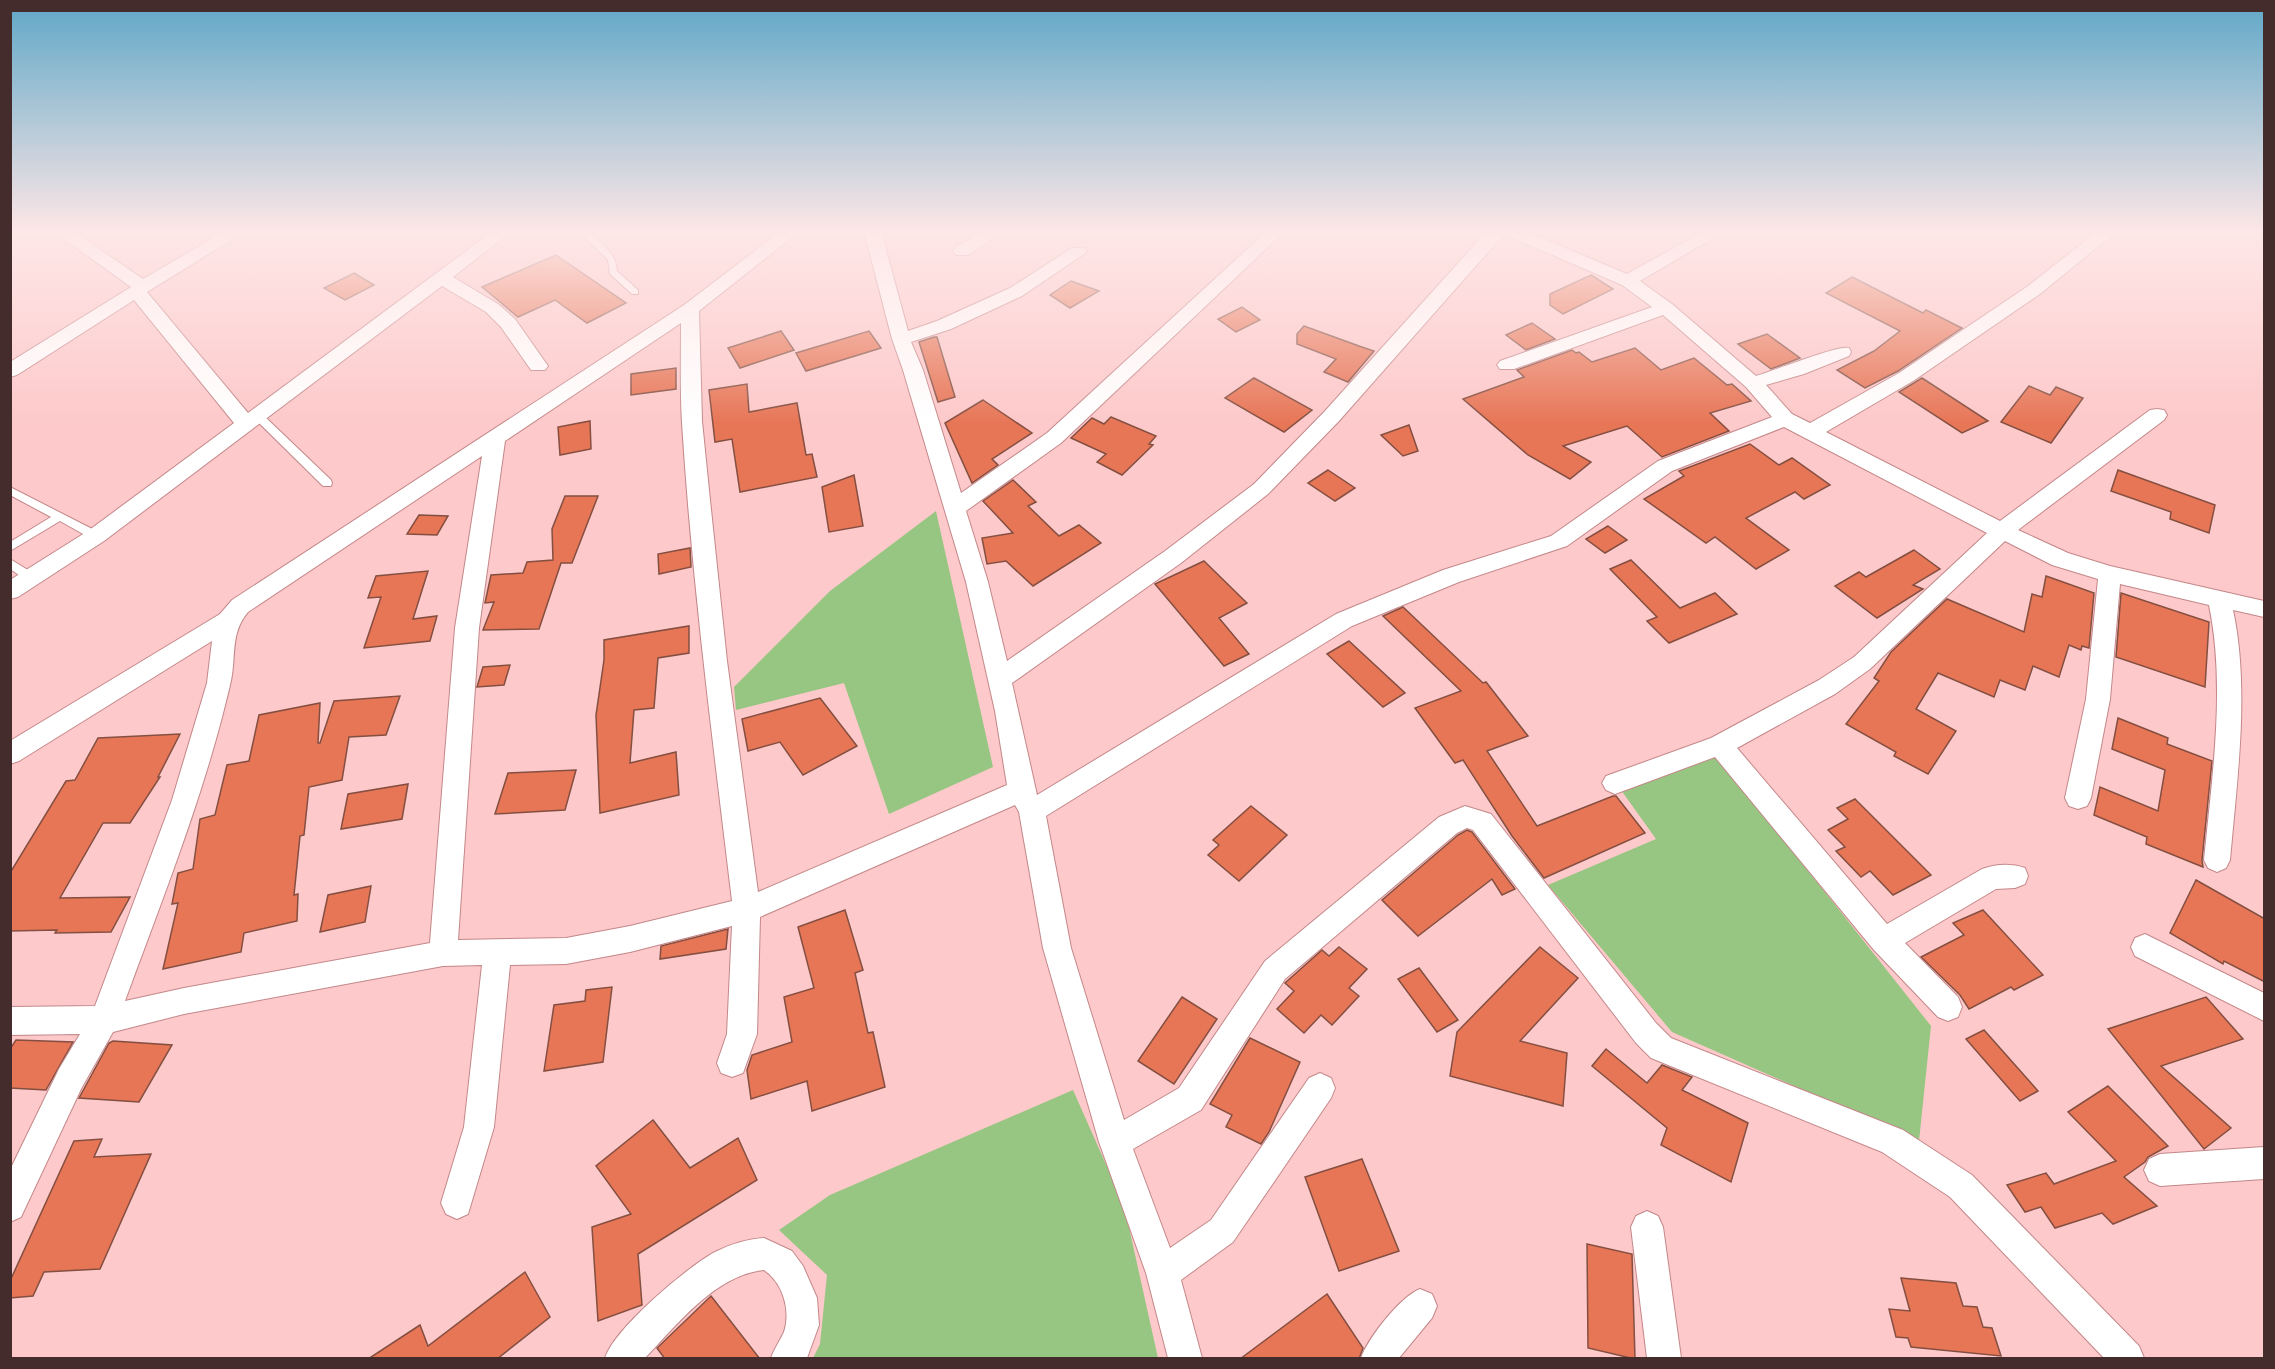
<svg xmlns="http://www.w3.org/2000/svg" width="2275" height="1369" viewBox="0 0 2275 1369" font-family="'PT Sans Narrow',sans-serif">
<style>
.green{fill:#97c682}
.building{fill:#e77657;stroke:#844f41;stroke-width:1.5}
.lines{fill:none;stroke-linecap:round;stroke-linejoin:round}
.service-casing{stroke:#c48789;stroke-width:2}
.minor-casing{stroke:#c48789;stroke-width:2}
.service{fill:#fff;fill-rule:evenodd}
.minor{fill:#fff;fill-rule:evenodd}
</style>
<rect width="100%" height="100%" fill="#fdc9ca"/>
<!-- green -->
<g class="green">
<path d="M936 511 993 767 889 814 844 683 736 710 734 687 830 591Z"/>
<path d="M1715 753 1931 1026 1919 1141 1672 1032 1548 885 1656 839 1621 790Z"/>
<path d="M1073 1090 1124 1205 1158 1358H813L820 1344 827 1275 779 1230 830 1195Z"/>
</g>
<!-- building -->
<g class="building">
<path d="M556 255 626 303 587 323 555 300 518 317 482 287Z"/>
<path d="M354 273 374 285 345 300 324 288Z"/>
<path d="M1591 275 1613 289 1563 314 1550 305V294Z"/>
<path d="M1852 277 1923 313 1926 310 1962 328 1898 371 1865 388 1837 370 1874 351 1900 331 1826 293Z"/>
<path d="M1071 281 1099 291 1070 308 1050 295Z"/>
<path d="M1242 307 1260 320 1236 332 1218 319Z"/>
<path d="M1532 323 1555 339 1526 350 1506 335Z"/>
<path d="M1304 326 1359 346 1374 351 1348 382 1324 372 1336 359 1297 344V334Z"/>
<path d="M781 331 794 350 740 368 728 348Z"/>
<path d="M869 331 881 348 806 371 796 353Z"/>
<path d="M1767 334 1800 358 1771 369 1738 344Z"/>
<path d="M934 337H937L955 397 938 402 919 342Z"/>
<path d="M1635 348 1661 370 1694 358 1727 385 1732 384 1751 401 1710 413 1729 431 1662 457 1627 426 1563 446 1591 462 1570 479 1528 455 1463 399 1524 377 1517 370 1572 350 1576 353 1579 352 1592 362Z"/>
<path d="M676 368V389L631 395V374Z"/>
<path d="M1254 378 1312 410 1284 432 1225 398Z"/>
<path d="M1922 378 1988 421 1962 433 1899 392Z"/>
<path d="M747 384 749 412 797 403 806 455 812 454 817 477 740 492 732 439 715 442 709 390Z"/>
<path d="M2029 386 2050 395 2056 387 2083 398 2051 443 2001 422Z"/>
<path d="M983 400 1032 433 992 459 998 465 972 483 945 423Z"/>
<path d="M1111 417 1156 436 1149 444 1153 445 1122 475 1097 462 1106 454 1071 438 1092 418 1104 424Z"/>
<path d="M590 421 591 449 560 455 558 427Z"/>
<path d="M1409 425 1418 451 1403 456 1381 435Z"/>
<path d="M1750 444 1779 465 1792 458 1830 485 1804 499 1795 492 1746 518 1789 550 1756 569 1715 537 1706 543 1644 499 1684 476 1679 471Z"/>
<path d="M1328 470 1355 488 1335 501 1308 483Z"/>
<path d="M2118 470 2215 505 2209 533 2170 519 2171 512 2111 491Z"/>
<path d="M854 475 863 526 829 532 822 487Z"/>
<path d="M1013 480 1036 502 1028 506 1059 536 1079 525 1101 543 1033 586 1006 561 987 564 982 538 1013 533 983 501Z"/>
<path d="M565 496H598L572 563H561L539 629 483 630 494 602 485 603 491 575 523 573 527 562 553 560 552 529Z"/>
<path d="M419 515 448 516 437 535 407 534Z"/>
<path d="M1608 526 1627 540 1605 553 1586 539Z"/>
<path d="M690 548 691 567 659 574 658 554Z"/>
<path d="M1914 550 1940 569 1913 585 1923 589 1877 618 1835 586 1859 572 1866 577Z"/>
<path d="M1631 560 1680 608 1715 593 1737 614 1669 643 1647 621 1657 617 1610 569Z"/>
<path d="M1204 561 1247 603 1219 618 1249 654 1224 666 1155 584Z"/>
<path d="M428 571 413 619 437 616 430 641 364 648 381 597 368 598 376 576Z"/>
<path d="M2046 576 2094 593 2089 648 2082 646 2081 650 2069 645 2059 677 2033 666 2025 690 2000 680 1994 697 1938 673 1916 709 1956 731 1928 774 1894 756 1896 752 1846 724 1879 681 1874 678 1891 652 1947 599 2024 632 2032 594 2042 597Z"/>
<path d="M2121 593 2209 622 2205 687 2116 657Z"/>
<path d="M1403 607 1483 683 1486 682 1528 736 1487 751 1537 826 1613 796H1616L1645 833 1544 878 1512 836 1463 760 1455 763 1415 708 1461 691 1383 616Z"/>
<path d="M689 626V653L658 658 654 708 634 710 630 763 676 752 679 795 600 813 596 715 604 660V640Z"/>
<path d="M1349 641 1405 693 1383 707 1327 654Z"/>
<path d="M510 665 504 685 477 687 483 667Z"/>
<path d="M400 696 386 735 349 737 342 780 309 787 304 835 300 836 294 895 298 894 297 921 244 933 241 952 163 969 178 903 172 904 178 873 193 869 200 819 215 815 227 765 249 761 259 715 320 703 318 743H320L334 701Z"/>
<path d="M820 698 857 746 803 775 780 742 748 751 742 719Z"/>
<path d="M2118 718 2168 738 2167 744 2212 761 2202 860 2203 867 2146 844 2147 837 2094 815 2100 787 2158 811 2165 770 2112 749Z"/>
<path d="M180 734 158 777H160L130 823H103L60 898 130 897 111 932 55 933 57 930 10 931V873L66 781 75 780 98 738Z"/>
<path d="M576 770 565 810 495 814 508 773Z"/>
<path d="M408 784 402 819 341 829 348 794Z"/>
<path d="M1855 799 1931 875 1893 895 1870 871 1861 877 1836 851 1845 847 1828 830 1848 819 1837 808Z"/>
<path d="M1251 806 1287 835 1239 881 1208 855 1219 845 1213 840Z"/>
<path d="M1467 830 1472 832 1515 889 1502 895 1492 879 1418 936 1382 900 1458 835Z"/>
<path d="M2196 880 2265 919V982L2224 961 2223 964 2170 933Z"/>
<path d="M371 886 365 922 320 932 328 895Z"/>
<path d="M845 910 863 970 855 973 868 1033 873 1032 885 1087 812 1111 807 1081 751 1099 747 1070 752 1055 792 1042 784 997 814 988 798 927Z"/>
<path d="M1983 910 2043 975 2014 990 2011 987 1969 1009 1960 995 1921 957 1964 935 1953 923Z"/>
<path d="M728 929 726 949 660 959 661 946Z"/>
<path d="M1339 947 1367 969 1349 988 1359 996 1332 1025 1321 1015 1304 1033 1277 1009 1294 991 1285 983 1322 950 1329 956Z"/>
<path d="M1540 947 1578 978 1520 1041 1567 1053 1563 1106 1450 1076 1457 1032Z"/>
<path d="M1419 968 1458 1020 1437 1032 1398 979Z"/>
<path d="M612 987 603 1062 544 1071 554 1005 585 1001 586 990Z"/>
<path d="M1182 997 1217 1019 1174 1084 1138 1061Z"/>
<path d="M2206 997 2243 1039 2161 1066 2231 1128 2204 1149 2108 1029Z"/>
<path d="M1984 1030 2038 1091 2020 1101 1966 1039Z"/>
<path d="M1250 1038 1300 1062 1269 1132 1261 1144 1226 1127 1232 1115 1210 1104Z"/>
<path d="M16 1040 73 1042 46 1090 10 1088V1049Z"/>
<path d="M113 1041 172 1045 139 1102 79 1098 109 1043Z"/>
<path d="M1606 1049 1647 1083 1662 1065 1692 1077 1682 1090 1748 1123 1731 1182 1661 1145 1667 1128 1592 1066Z"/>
<path d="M2108 1086 2168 1146 2148 1157 2145 1162 2124 1177 2157 1206 2113 1224 2102 1213 2055 1228 2041 1207 2025 1212 2007 1185 2046 1173 2054 1184 2116 1161 2068 1112Z"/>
<path d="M653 1120 690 1168 738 1138 757 1180 638 1254 642 1305 598 1321 592 1227 631 1214 596 1166Z"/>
<path d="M102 1139 94 1157 151 1154 100 1269 44 1272 33 1296 10 1298V1281L74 1141Z"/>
<path d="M1362 1159 1399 1251 1339 1271 1305 1177Z"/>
<path d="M1587 1244 1632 1254 1635 1359 1588 1348Z"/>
<path d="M525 1272 550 1317 497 1359H368L420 1325 428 1346Z"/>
<path d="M1901 1278 1956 1283 1963 1306 1977 1307 1983 1327 1992 1328 2001 1356 1911 1347 1908 1338 1896 1337 1889 1309 1910 1311Z"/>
<path d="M1327 1294 1363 1348 1359 1359H1240Z"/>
<path d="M711 1296 760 1359H665L657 1348Z"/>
</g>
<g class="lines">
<!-- service casing -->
<g class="service-casing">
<g id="service">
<path d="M578 231H587C601 244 616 252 617 271L638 290V294H632L610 274 608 260 603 255Z"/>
<path d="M258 413 262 414 331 480 332 483 331 486H323L254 418 253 416Z"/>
<path d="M10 487 100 533 101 536 100 539H92L60 521 10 551V542L51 517 10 495Z"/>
<path d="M10 559 36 575 38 578 36 581H28L10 569Z"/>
</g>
</g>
<!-- minor casing -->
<g class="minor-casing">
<g id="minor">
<path d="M53 231H73L143 279 225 231H246L147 292 248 413 493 231H512L453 277 498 304 515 319 548 366 545 370H531L501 327 486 312 442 286 104 541 18 597 10 599V580L88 531 234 423 134 300 17 375 10 377V362L131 287Z"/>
<path d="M781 231H800L699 311 702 421 710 500 727 661 758 892 1007 785 995 711 966 582 903 370 892 339 864 231H881L908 331 937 321 1010 288 1072 248H1084L1087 252 1022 296 951 329 911 342 923 370 961 493 1047 433 1267 231H1285L1061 443 966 511 988 582 1007 661 1165 551 1254 484 1325 411 1487 231H1525L1627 274 1704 231H1725L1640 281 1672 304 1756 376C1774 371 1837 345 1849 348L1851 352 1849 356 1804 374 1766 385 1792 414 1810 423 1899 373 2028 286 2098 231H2117L2040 294 1913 381 1826 432 2000 521 2150 410 2157 409 2164 410 2167 415 2164 420 2018 530 2068 553 2110 566 2264 601V617L2233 610C2250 689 2237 780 2230 860L2226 868 2217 872 2208 868 2204 860C2212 777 2226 687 2209 605L2120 584 2110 699 2091 798 2087 806 2078 809 2069 806 2065 798 2086 699 2098 579 2052 565 2005 541 1870 669 1835 694 1737 748 1887 924 1982 869C1996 864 2011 863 2025 868L2028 876 2025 884 2015 888 1996 889 1905 943 1958 997 1962 1007 1958 1017 1948 1021 1938 1017 1874 950 1715 757 1615 794 1606 790 1602 783 1606 776 1711 738 1819 680 1854 657 1987 533 1784 427 1672 471 1567 546 1459 582 1352 626 1046 816 1071 948 1124 1120 1179 1088 1265 961 1439 817 1465 806 1491 814 1656 1023 1671 1038 1903 1130 1972 1175 2139 1346 2144 1358H2104L1950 1197 1882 1152 1651 1058 1636 1043 1473 830 1467 828 1457 833 1285 979 1201 1110 1133 1149 1170 1248 1211 1220 1309 1078 1320 1073 1331 1078 1335 1088 1331 1098 1233 1242 1181 1280 1202 1358H1168L1146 1273 1099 1142 1043 948 1019 812 1015 805 760 917 757 1034 743 1073 732 1077 721 1073 717 1063 727 1034 732 926 630 952 566 964 510 965 494 1127 468 1214 457 1219 446 1214 441 1203 464 1127 482 965 443 966 184 1014 113 1032 81 1089 21 1217 10 1222V1170L59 1069 80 1034 10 1035V1007L95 1006 172 800 207 683 212 641 19 761 10 764V741L220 614 232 600 684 305ZM1504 234 1622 285 1652 307 1500 361 1497 365 1500 369H1514L1663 315 1746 387 1772 417 1658 461 1551 536 1443 570 1336 614 1037 795 1012 683 1181 563 1268 494 1339 421ZM681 323C681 356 680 390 682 423 692 583 713 742 732 901L630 926 566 938 458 940 479 628 505 441ZM482 456 455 628 430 943 184 988 125 1001C163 897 205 793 230 685 237 659 229 634 248 612Z"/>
<path d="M983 231H1004L968 255H956L953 251 956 247Z"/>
<path d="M2145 934 2264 993V1021L2135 956 2131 947 2135 938Z"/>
<path d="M2264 1147V1179L2160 1186 2149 1181 2144 1170 2149 1159 2160 1154Z"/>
<path d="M1647 1211 1658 1216 1663 1227 1681 1358H1647L1631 1227 1636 1216Z"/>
<path d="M764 1238 792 1251 803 1266 817 1298 819 1325 807 1358H771C774 1349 780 1341 784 1332 791 1310 783 1283 764 1270 715 1275 677 1325 645 1358H605C614 1329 687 1267 715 1252 731 1244 747 1239 764 1238Z"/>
<path d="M1420 1289 1432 1294 1437 1306 1432 1318 1399 1358H1361C1368 1338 1400 1297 1420 1289Z"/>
</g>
</g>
<!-- service -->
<use href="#service" class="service"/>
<!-- minor -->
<use href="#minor" class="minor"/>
</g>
<!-- sky -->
<linearGradient id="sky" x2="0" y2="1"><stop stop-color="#5fa7c7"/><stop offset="0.55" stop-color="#fee7e7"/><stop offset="1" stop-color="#fee7e7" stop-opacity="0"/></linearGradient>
<rect width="2275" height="423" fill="url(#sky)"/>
<!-- border -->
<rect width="2275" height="1369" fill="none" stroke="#442b2c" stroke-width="24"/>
</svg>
